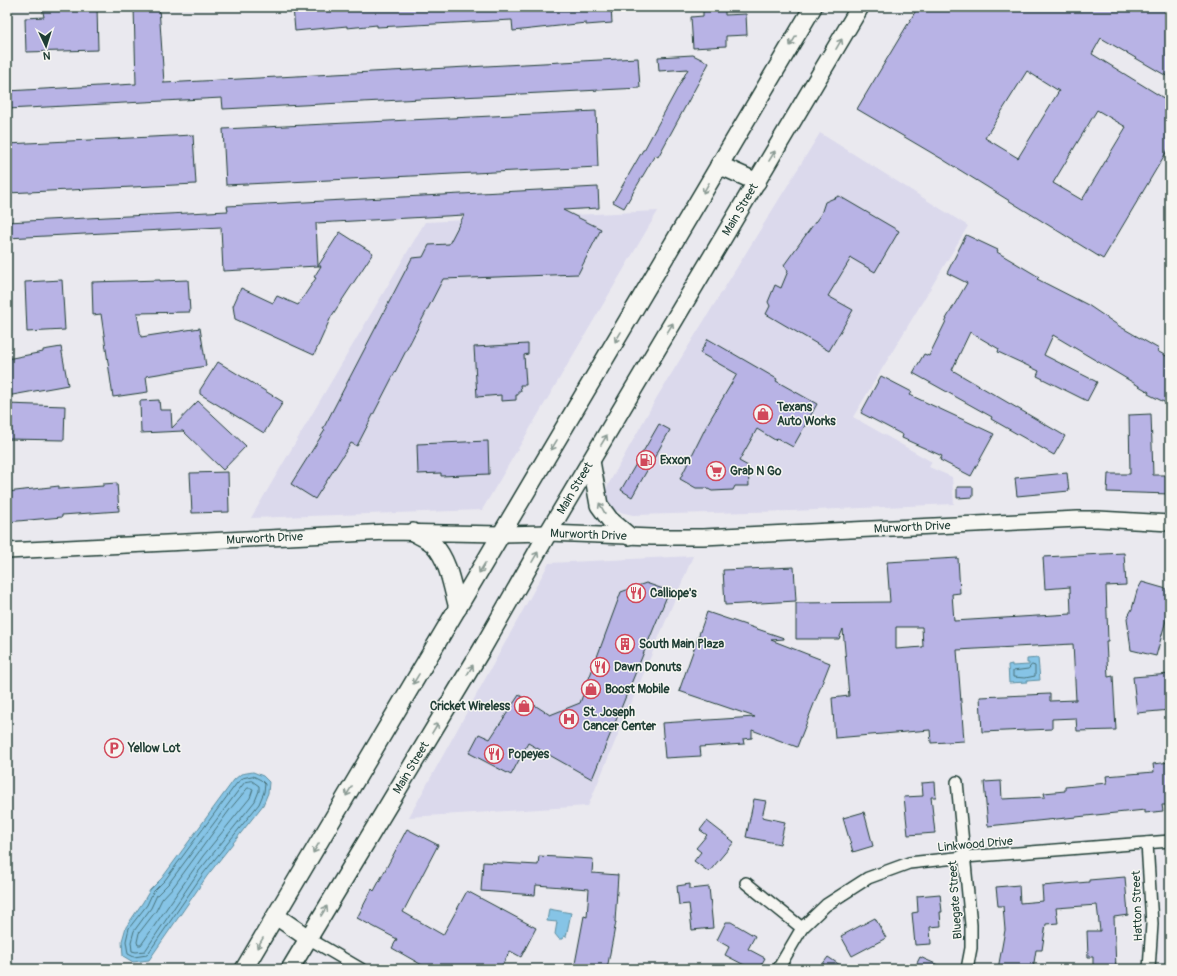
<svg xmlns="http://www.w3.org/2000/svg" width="1177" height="976" viewBox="0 0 1177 976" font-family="Pangolin,sans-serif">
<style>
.built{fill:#dbd9ec}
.water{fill:#86c4e6;stroke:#5d8e9f}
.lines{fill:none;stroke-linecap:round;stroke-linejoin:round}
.shore{stroke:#48737b;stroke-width:1}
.building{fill:#b8b3e5;stroke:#1f3d34;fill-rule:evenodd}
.street-casing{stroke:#1f3d34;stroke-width:14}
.secondary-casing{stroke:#1f3d34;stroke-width:18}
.primary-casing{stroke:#1f3d34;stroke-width:20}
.street{stroke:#f6f6f2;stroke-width:11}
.secondary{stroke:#f6f6f2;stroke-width:15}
.primary{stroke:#f6f6f2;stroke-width:17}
.oneway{stroke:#8a9a93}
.labels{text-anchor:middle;stroke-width:3;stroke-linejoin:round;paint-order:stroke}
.street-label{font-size:12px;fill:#1f3d34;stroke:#f6f6f2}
.poi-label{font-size:12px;font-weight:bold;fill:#1f3d34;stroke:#f6f6f2;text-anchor:start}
</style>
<rect width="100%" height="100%" fill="#eae9ef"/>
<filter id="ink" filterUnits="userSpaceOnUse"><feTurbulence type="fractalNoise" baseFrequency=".025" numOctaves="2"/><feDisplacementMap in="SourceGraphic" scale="8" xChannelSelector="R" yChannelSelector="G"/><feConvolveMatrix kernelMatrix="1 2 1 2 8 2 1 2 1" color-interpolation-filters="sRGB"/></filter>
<g filter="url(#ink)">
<!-- built -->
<g class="built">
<path d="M820 133 968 226 853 417 932 462 929 467 952 477 954 504 792 511 633 515 612 510 603 494 657 397Z"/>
<path d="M658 211 482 510 251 518 425 222Z"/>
<path d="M693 556 588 806 409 817 549 563Z"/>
</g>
<!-- water -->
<g class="water">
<path d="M1038 658 1040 680 1027 681V682L1009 683 1008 665 1012 664V666L1029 665V663H1027V659Z"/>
<path d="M253 772 263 776 269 782 268 793 263 805 207 876 149 960 133 962 123 956 122 941 126 927 143 902 150 890 162 878 234 780 241 774Z"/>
<path d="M549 909 571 913 566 937 564 936 562 939H559L555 934 557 922 547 921Z"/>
</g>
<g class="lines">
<!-- shore -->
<g class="shore">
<path d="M1032 665 1035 666V676L1025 678 1013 677V671L1028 669Z"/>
<path d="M253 776 261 780 265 784 264 792 259 804 203 874 147 955 134 957 128 954 126 941 129 928 147 905 153 892 165 880 237 783 243 778Z"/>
<path d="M252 781 259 786V791L255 801 199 871 145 951 136 952 132 951 131 942 134 931 151 908 157 895 169 883 241 787 245 782Z"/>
<path d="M248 788H251L253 789 250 798 241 809 203 856 141 945H138L137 942 139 933 156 911 162 899 174 886 231 808Z"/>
</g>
</g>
<!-- building -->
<g class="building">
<path d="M42 7H97L98 50 26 52 25 18 44 17Z"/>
<path d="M134 7H159L164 83 638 58 640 88 223 109 222 98 7 109V91L136 84Z"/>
<path d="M293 7H611L612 23 586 25V23L513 31 512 20 377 27V25L347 28V26L295 31Z"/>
<path d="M918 7H1170V78L1101 38 1092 54 1170 102V146L1103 259 942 159 857 109ZM1027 71 1059 91 1018 158 985 138ZM1097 110 1126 127 1082 200 1053 183Z"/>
<path d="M725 10V15L746 14 747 35 726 36V46L693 48 691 17 703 16V11Z"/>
<path d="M693 55 709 63 658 157 655 155 624 208 613 202 643 150H644L688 69 659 71 658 57Z"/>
<path d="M596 111 598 167 226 185 223 129Z"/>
<path d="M193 135 196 184 7 193V144Z"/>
<path d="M598 187 599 208 563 210 601 229 578 274 443 279 357 446 351 443 315 499 291 484 325 430 323 429 412 258 423 257 429 245 449 244 464 215 316 223 318 266 223 271 221 227 7 238V222L228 211 227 206Z"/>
<path d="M839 196 899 231 875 272 851 258 828 296 853 310 829 351 766 314 770 306 768 302 775 285 781 288 788 271 784 265 821 214 825 202Z"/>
<path d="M340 232 373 253 331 317 314 355 235 319 233 306 241 288 273 303 277 296 298 305 316 278 314 277 321 266H318Z"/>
<path d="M966 235 998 250 997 252 1039 277 1037 279 1088 305 1119 326 1159 349 1157 351 1170 358V405L1148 394 1149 392 1053 335 1044 355 1097 382 1087 401 1037 376 1039 371 998 352 999 349 970 332 952 370 1065 436 1054 455 991 419 992 417 913 373 924 354 929 356 947 319H946L967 283 947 273Z"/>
<path d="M62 280 65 330 27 332 25 282Z"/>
<path d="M160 280V281L188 280 190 312 137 313 141 337 200 328 206 366 146 376 148 392 113 397 101 314 93 315 92 282Z"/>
<path d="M708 339 777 379 776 381 817 404 793 447 777 438 775 440 757 429 739 461 748 466 749 486H735L733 490 712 491 706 488H696L680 479 708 423 737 374 700 353Z"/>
<path d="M528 344V354L524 355 526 385H520L521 391H518V395H516V400L501 401V395L477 397 474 347Z"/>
<path d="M61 347 68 385 7 396V359L43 352V350Z"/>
<path d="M218 362 283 402 264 433 200 394V390Z"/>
<path d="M881 376 912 392 910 395 994 434 971 476 940 460 942 456 902 438 903 435 861 413Z"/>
<path d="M159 400 160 410H171L172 428 198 401 246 446 223 470 183 431 141 433 140 401Z"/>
<path d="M7 404 65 406 64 440 7 439Z"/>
<path d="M1151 414 1153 475H1170V494L1107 492 1108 474H1130L1129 415Z"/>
<path d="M659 424 670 430 632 497 621 490Z"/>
<path d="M488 441 489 474 441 476V473L418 474 417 444Z"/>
<path d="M228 472 229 512 192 513 190 473Z"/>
<path d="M1067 473 1069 491 1017 496 1015 478Z"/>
<path d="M117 483 119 511 62 515V517L7 522V492L59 486V489L103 486V484Z"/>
<path d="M957 487H973V497L957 498Z"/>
<path d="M1124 553 1126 585 1106 586 1108 641H1106L1108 677 1113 676 1116 730 1077 731 1076 718 1052 719V729L982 732 980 697 1050 694V701L1076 700 1073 644 957 650 964 741 931 743 930 730 835 738 832 698 849 696 843 629 839 639H796V603L890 602 887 562 958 558 960 593 952 594 954 621 1071 614 1070 587 1045 589 1043 557ZM896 627H922L923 647 896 649Z"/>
<path d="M794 567 796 601 725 605 723 570Z"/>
<path d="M1142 582 1170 590V609L1168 613 1156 656 1131 650 1127 618 1132 609 1137 591Z"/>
<path d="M646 583 669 591 592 779 528 743 511 775 469 753 479 734 490 739 519 695 550 715 580 703 621 592Z"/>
<path d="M707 612 784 638V639L771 640 830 663 797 747 752 730V738L743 739 744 744 700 747 701 756 665 758 662 723 755 717 679 691Z"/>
<path d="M1170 674V710L1137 713 1133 677Z"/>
<path d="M1170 762V805H1162L1163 811 1145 813V810L988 826 984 782 1001 781 1002 799 1045 797 1044 793 1065 791V787L1107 783 1106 776 1154 772 1153 764Z"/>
<path d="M935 782 936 797H931L935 833 908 835 904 797 923 796 922 783Z"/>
<path d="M754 799 766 801 762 817 785 822 780 844 746 837Z"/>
<path d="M864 812 873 846 853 852 843 818Z"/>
<path d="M707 821 734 842 709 872 694 861 701 852 696 848 707 835 700 830Z"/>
<path d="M407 829 438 845 403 912 443 935 467 891 536 928 521 957 510 951 500 969H429L392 948 397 939 357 918 372 889 374 891Z"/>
<path d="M539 856 593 859 592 873 618 875 615 922H616L607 969H574L584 916 587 917 589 889 536 885 535 895 481 891 483 862 538 865Z"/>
<path d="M1125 877 1128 915 1114 917 1116 969H1093V957H1088L1087 931H1100L1097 905 1056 908 1058 923 1046 924 1042 950H1036L1033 969H998L1005 930 1003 906H998L996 887 1019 885 1020 903 1043 901 1042 886 1089 882V880Z"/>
<path d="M690 884V889L709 887 713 928 692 930 689 904 679 905 677 886Z"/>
<path d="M940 894 942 912H940L941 926 930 927 931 944 915 945 912 913 918 912 917 896Z"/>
<path d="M875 918 886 938 852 956 841 936Z"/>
<path d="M726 922H731L755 936 748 949 765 958 759 969H752L725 955 729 947 717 940Z"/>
<path d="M828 957 846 969H819Z"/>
<path d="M920 957 947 969H914Z"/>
</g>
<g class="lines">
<!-- street casing -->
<g class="street-casing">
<g id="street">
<path d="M957 782 971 925V948L967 969"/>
<path d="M1147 843 1152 924 1149 969"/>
<path d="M746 883 802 928"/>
<path d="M308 938 361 969"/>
<path d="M778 969 802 928 826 905 868 878 909 863 965 857 1170 841"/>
</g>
</g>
<!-- secondary casing -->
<g class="secondary-casing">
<g id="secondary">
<path id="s1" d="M7 551 388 532 502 534 548 533 652 537H703L1078 519H1098L1170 523"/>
</g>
</g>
<!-- primary casing -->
<g class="primary-casing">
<g id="primary">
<path d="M719 165 757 182"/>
<path d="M591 461 599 505 610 520 629 536"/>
<path d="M413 532C419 536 429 539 434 545 449 561 452 587 458 608"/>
<path d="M276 916 308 938"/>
<path d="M244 969 813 7"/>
<path id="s2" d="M290 969 482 649 548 533 860 7"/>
</g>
</g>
<!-- street -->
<use href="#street" class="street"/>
<!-- secondary -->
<use href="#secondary" class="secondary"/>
<!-- primary -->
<use href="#primary" class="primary"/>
</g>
<!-- one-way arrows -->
<defs><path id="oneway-shaft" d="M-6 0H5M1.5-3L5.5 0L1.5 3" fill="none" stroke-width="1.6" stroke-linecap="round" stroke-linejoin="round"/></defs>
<g class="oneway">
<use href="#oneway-shaft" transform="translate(793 41) rotate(121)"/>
<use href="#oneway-shaft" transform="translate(839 44) rotate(-60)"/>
<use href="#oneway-shaft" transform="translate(772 156) rotate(-59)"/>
<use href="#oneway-shaft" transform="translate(706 188) rotate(120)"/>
<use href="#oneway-shaft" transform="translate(670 328) rotate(-59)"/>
<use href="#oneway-shaft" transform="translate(618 337) rotate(121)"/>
<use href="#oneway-shaft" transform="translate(604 440) rotate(-59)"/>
<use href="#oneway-shaft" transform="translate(554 445) rotate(121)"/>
<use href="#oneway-shaft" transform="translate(602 508) rotate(-119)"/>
<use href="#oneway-shaft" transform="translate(535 557) rotate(-60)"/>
<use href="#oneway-shaft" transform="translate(482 568) rotate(121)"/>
<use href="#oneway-shaft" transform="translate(470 670) rotate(-59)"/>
<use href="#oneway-shaft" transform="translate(416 679) rotate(121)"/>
<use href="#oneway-shaft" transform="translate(435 728) rotate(-59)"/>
<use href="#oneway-shaft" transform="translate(349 791) rotate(121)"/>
<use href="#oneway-shaft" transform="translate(316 848) rotate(121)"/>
<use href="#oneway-shaft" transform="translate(324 911) rotate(-59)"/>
<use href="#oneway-shaft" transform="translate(260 943) rotate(121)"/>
</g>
</g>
<!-- icons -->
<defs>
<g id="shop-ring" transform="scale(1)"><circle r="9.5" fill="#f6f6f2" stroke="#d1495b" stroke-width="1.5"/><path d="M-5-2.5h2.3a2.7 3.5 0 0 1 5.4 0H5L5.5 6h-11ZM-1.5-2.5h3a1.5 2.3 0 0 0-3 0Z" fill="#d1495b"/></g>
<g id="fuel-ring" transform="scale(1)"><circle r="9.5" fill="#f6f6f2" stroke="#d1495b" stroke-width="1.5"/><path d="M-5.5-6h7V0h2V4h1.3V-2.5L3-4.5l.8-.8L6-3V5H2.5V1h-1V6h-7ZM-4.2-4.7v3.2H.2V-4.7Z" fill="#d1495b"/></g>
<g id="supermarket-ring" transform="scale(1)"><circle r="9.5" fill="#f6f6f2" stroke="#d1495b" stroke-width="1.5"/><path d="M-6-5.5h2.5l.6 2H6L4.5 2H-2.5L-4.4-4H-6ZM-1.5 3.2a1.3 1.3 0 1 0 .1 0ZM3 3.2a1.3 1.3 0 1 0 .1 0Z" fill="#d1495b"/></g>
<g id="restaurant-ring" transform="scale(1)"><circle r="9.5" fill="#f6f6f2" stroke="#d1495b" stroke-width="1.5"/><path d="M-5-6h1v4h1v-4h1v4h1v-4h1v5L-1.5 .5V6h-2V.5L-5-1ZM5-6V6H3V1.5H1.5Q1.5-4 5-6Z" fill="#d1495b"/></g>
<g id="building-ring" transform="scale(1)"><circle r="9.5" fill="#f6f6f2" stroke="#d1495b" stroke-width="1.5"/><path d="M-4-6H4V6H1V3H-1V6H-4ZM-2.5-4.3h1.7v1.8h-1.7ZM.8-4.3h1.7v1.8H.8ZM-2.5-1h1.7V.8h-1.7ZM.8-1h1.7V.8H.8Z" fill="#d1495b"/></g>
<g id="hospital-ring" transform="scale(1)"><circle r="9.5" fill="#f6f6f2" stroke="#d1495b" stroke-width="1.5"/><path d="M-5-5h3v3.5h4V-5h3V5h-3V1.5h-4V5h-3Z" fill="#d1495b"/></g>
<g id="parking-ring" transform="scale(1)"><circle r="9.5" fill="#f6f6f2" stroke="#d1495b" stroke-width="1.5"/><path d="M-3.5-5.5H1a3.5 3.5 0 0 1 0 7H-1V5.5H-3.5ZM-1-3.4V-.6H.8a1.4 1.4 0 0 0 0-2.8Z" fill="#d1495b"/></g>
</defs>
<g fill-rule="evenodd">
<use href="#shop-ring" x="763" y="414"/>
<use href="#fuel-ring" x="646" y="460"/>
<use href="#supermarket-ring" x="716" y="471"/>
<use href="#restaurant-ring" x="636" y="593"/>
<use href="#building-ring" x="625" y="644"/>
<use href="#restaurant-ring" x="600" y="667"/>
<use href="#shop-ring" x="591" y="689"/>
<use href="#shop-ring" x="524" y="706"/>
<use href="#hospital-ring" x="569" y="719"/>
<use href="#parking-ring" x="114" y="748"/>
<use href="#restaurant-ring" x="494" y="754"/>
</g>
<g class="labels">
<!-- street labels -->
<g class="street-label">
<text dy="4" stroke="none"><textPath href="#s2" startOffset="883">Main Street</textPath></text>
<text dy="4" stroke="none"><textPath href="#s2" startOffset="559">Main Street</textPath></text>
<text dy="4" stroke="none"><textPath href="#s1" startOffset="906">Murworth Drive</textPath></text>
<text dy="4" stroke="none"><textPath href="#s1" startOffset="582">Murworth Drive</textPath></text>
<text dy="4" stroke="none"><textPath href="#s1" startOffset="258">Murworth Drive</textPath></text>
<text dy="4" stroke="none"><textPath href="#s2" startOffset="235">Main Street</textPath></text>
<text transform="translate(975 844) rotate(-5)" y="4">Linkwood Drive</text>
<text transform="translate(955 900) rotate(-94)" y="4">Bluegate Street</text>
<text transform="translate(1137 906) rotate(-92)" y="4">Hatton Street</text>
</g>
<!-- poi labels -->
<g class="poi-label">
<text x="777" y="411">Texans<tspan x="777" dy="14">Auto Works</tspan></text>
<text x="660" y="464">Exxon</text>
<text x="730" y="475">Grab N Go</text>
<text x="650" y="597">Calliope's</text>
<text x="639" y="648">South Main Plaza</text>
<text x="614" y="671">Dawn Donuts</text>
<text x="605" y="693">Boost Mobile</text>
<text x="510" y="710" text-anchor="end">Cricket Wireless</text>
<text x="583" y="716">St. Joseph<tspan x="583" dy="14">Cancer Center</tspan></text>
<text x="128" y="752">Yellow Lot</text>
<text x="508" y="758">Popeyes</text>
</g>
</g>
<!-- margin -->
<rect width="1177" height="976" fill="none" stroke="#f6f6f2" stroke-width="24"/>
<rect x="12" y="12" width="1153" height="952" fill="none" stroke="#1f3d34" stroke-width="1.5" filter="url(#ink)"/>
<!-- north arrow -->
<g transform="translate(46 46) rotate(176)" stroke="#f6f6f2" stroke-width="3" paint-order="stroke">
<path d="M0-3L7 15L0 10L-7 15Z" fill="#1f3d34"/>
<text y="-6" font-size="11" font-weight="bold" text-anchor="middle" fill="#1f3d34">N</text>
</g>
</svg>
